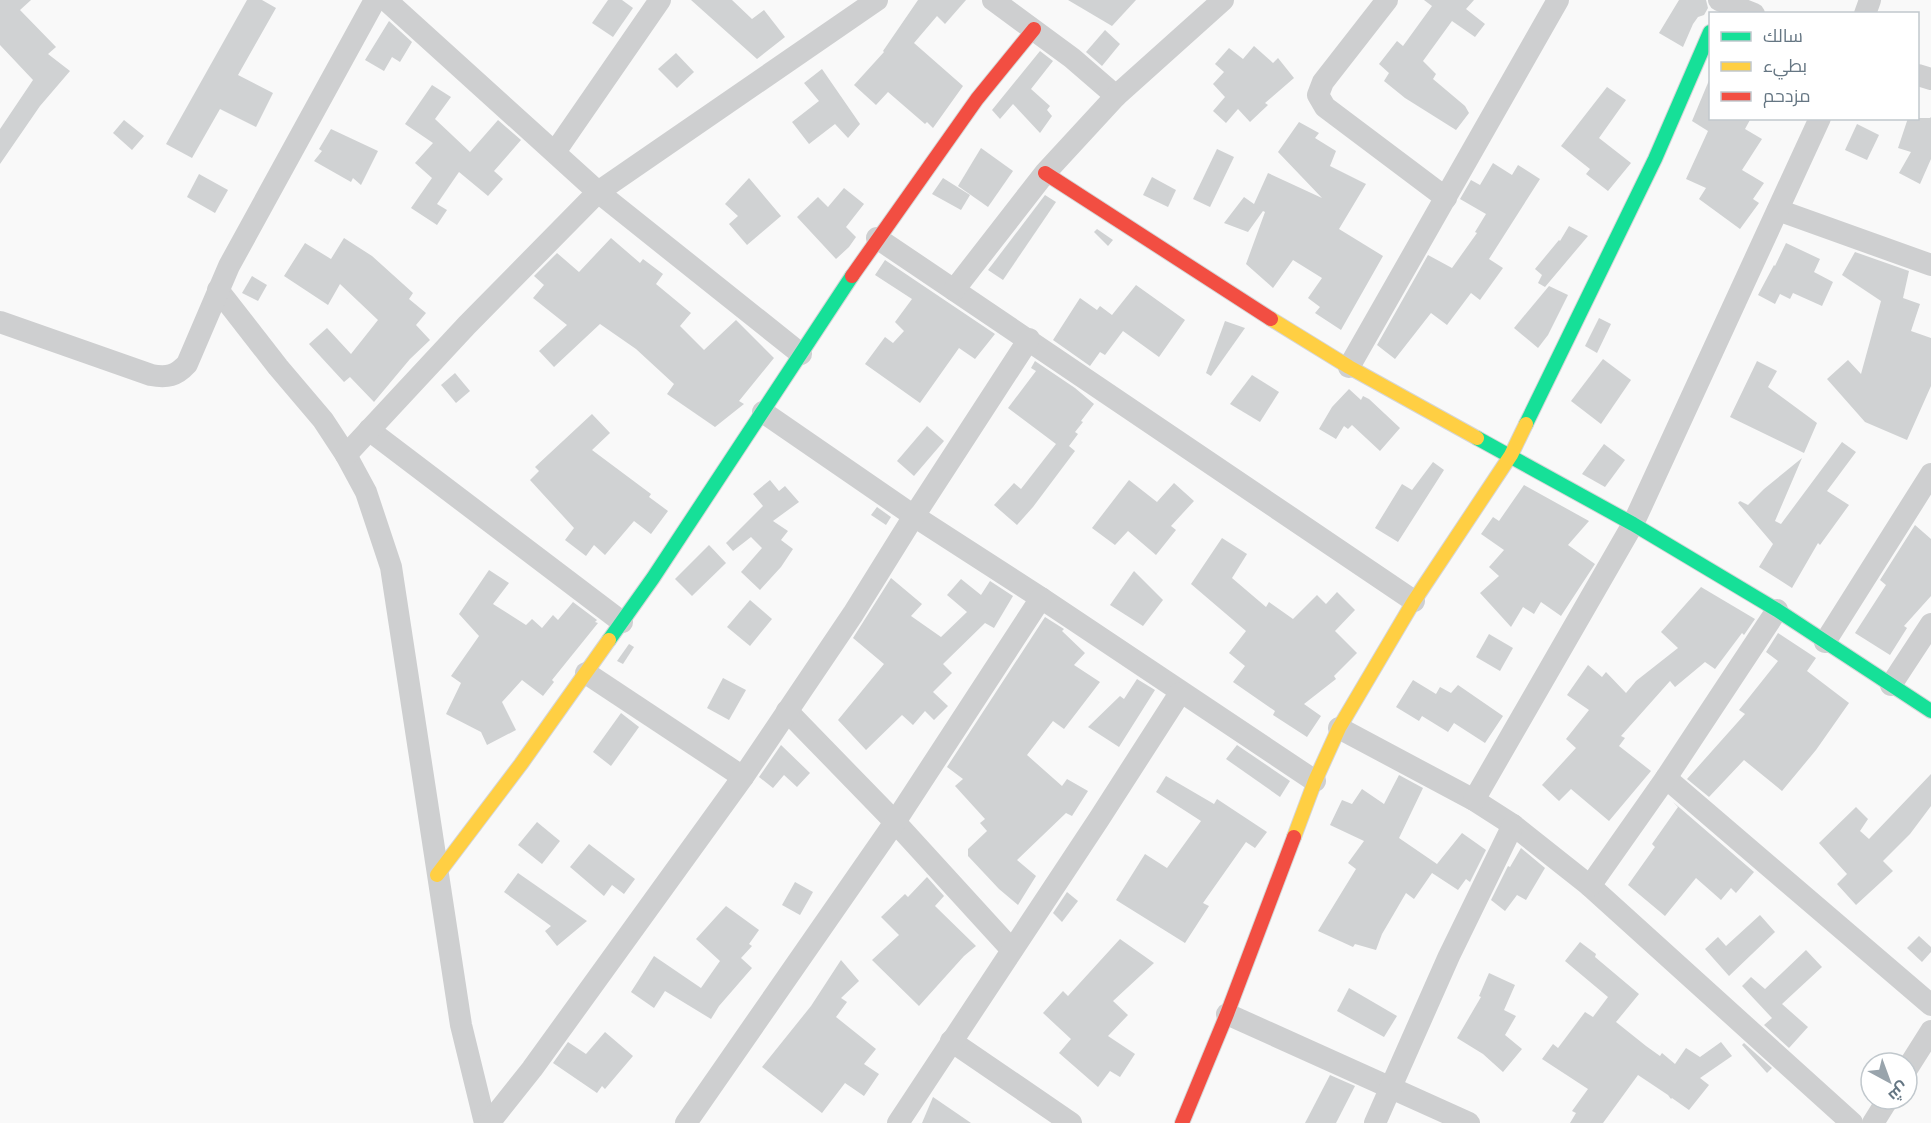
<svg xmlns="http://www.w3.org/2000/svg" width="1931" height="1123" viewBox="0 0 1931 1123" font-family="Jost,Cairo,sans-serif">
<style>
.building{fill:#d0d2d3}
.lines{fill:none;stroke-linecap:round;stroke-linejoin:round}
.fast-casing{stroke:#d5d6d7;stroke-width:16}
.slow-casing{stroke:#d5d6d7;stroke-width:16}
.jam-casing{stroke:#d5d6d7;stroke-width:16}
.street{stroke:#cecfd0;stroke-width:22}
.fast{stroke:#16e098;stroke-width:14}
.slow{stroke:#ffcf43;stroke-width:14}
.jam{stroke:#f24e42;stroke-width:14}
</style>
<rect width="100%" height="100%" fill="#f9f9f9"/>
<!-- building -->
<g class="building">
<path d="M0 0H31L20 10 56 47 48 54 70 71 40 106 0 164V129L33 80 0 45Z"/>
<path d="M247 0H262L276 8 238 75 273 93 256 127 220 109 192 158 166 144Z"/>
<path d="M608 0H622L633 8 613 37 592 23Z"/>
<path d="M691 0H732L752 19 764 10 785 37 757 59Z"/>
<path d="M918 0H966L945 24 937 16 914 43 963 86 933 128 927 122 925 124 888 92 876 105 854 85 884 52 883 51Z"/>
<path d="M1068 0H1136L1112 26Z"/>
<path d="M1424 0H1474L1466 9 1485 24 1475 37 1452 21 1423 61 1436 74 1433 79 1465 106 1469 113 1456 130 1405 98 1384 81 1389 73 1379 64 1397 41 1403 46 1432 6Z"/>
<path d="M1679 0H1706L1708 8 1704 15 1698 17 1693 24 1683 47 1659 33Z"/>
<path d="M389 21 412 42 400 62 392 57 384 71 365 60Z"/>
<path d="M1105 30 1120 44 1102 66 1086 52Z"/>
<path d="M1254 46 1273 63 1278 58 1294 78 1265 103 1268 105 1250 122 1238 109 1226 123 1213 111 1225 97 1213 84 1224 72 1215 64 1229 48 1243 59Z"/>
<path d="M1040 51 1053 61 1031 89 1050 106 1047 110 1052 116 1040 133 1013 104 1000 119 992 110Z"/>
<path d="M676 53 694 72 677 88 658 69Z"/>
<path d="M822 69 860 124 848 138 835 124 809 144 792 122 819 101 804 83Z"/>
<path d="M1710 78V118H1751L1745 129 1762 139 1742 170 1764 183 1753 199 1759 203 1740 229 1699 199 1706 188 1686 179 1708 131 1692 121Z"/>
<path d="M432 85 451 97 435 119 470 152 498 120 521 140 494 171 503 179 488 196 459 172 437 204 447 210 437 225 411 208 432 178 415 163 433 143 405 124Z"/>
<path d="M1607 87 1626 100 1599 138 1631 163 1608 191 1586 174 1590 169 1561 146Z"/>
<path d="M1931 117V159L1920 184 1899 173 1911 152 1898 148 1908 118H1930Z"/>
<path d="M124 120 144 136 132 150 113 133Z"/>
<path d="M1299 122 1319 133 1315 138 1336 151 1330 166 1366 184 1339 229 1383 256 1341 330 1315 313 1320 307 1308 298 1322 278 1293 260 1273 288 1246 264 1265 212 1263 211 1248 232 1224 223 1244 197 1254 204 1268 173 1322 198 1278 152Z"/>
<path d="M1857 124 1879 135 1867 160 1845 150Z"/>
<path d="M331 129 378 151 361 185 353 178 351 182 314 161 322 151 319 149Z"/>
<path d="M981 148 1013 171 988 207 958 186Z"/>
<path d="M1217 149 1234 157 1210 207 1193 199Z"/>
<path d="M1493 163 1512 175 1518 165 1540 179 1489 259 1503 268 1480 300 1471 293 1447 325 1431 313 1395 359 1377 345 1428 255 1452 268 1477 233 1475 232 1486 214 1460 199 1471 180 1480 185Z"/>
<path d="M199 174 228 190 215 213 187 197Z"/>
<path d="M1152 177 1176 190 1168 207 1143 195Z"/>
<path d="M749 178 781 216 747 245 729 224 738 216 725 204Z"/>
<path d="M943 178 970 195 961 210 932 194Z"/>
<path d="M844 188 864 204 846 227 856 237 849 247 836 259 797 217 818 197 828 207Z"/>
<path d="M1045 195 1056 202 1003 280 988 270Z"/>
<path d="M1569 226 1588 236 1545 287 1538 283 1542 275 1535 269 1559 240 1560 241Z"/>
<path d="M1097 229 1113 240 1108 246 1094 232Z"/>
<path d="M344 238 372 256 413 293 409 299 426 313 416 325 430 340 410 359 374 402 350 377 344 382 309 344 327 328 351 354 378 320 340 284 328 305 284 276 305 243 331 259Z"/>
<path d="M611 238 640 263 643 259 663 274 656 284 691 313 680 326 704 350 736 320 774 358 739 401 744 404 715 427 667 394 674 384 636 349 600 324 554 367 539 351 567 325 533 298 544 285 534 276 557 253 579 272Z"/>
<path d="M1786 243 1820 259 1814 272 1833 282 1822 306 1793 293 1790 299 1780 294 1775 304 1758 295 1774 265 1775 266Z"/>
<path d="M1855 252 1909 271 1903 298 1920 304 1911 331 1931 338V386L1907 440 1865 422 1827 379 1848 360 1861 374 1881 301 1842 275Z"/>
<path d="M885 260 995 334 975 359 959 348 920 403 865 364 885 337 893 343 904 331 895 322 912 299 875 275Z"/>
<path d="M252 276 267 285 258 301 242 293Z"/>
<path d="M1136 285 1185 320 1159 357 1123 331 1105 355 1100 352 1090 366 1053 340 1080 298 1097 310 1100 306 1112 315Z"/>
<path d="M1549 286 1568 295 1548 335 1538 348 1514 328Z"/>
<path d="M1599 318 1611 324 1597 353 1585 346Z"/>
<path d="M1225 321 1245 328 1211 376 1206 373Z"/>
<path d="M1603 359 1631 380 1601 424 1571 401Z"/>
<path d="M1035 361 1075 388 1094 404 1081 421 1083 422 1075 432 1078 434 1069 446 1075 451 1033 507 1017 525 994 505 1014 483 1021 489 1056 444 1008 408 1036 371 1031 368Z"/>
<path d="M1757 361 1777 371 1768 387 1817 423 1804 453 1730 417Z"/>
<path d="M455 373 470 391 456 403 441 385Z"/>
<path d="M1252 375 1279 392 1260 422 1230 404Z"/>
<path d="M1349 389 1361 400 1363 396 1369 399 1400 428 1380 451 1352 425 1348 429 1344 426 1336 439 1319 429 1332 407Z"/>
<path d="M592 414 610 433 592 450 651 494 649 497 668 511 651 534 634 521 605 555 594 545 586 556 565 540 574 528 530 480 539 471 535 467Z"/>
<path d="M927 426 944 441 914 476 897 461Z"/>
<path d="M1842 442 1856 452 1827 491 1849 505 1820 545 1818 543 1792 588 1759 567 1773 544 1738 503 1740 501 1748 505 1764 489 1802 458 1775 521 1781 524Z"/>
<path d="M1604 444 1625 460 1605 487 1582 474Z"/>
<path d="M1433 462 1444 470 1398 542 1375 528 1402 484 1412 490Z"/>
<path d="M770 480 779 491 785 486 799 502 773 521 788 531 781 540 793 549 781 567 760 590 741 572 762 548 751 537 733 551 726 543 763 506 753 494Z"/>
<path d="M1129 480 1157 502 1174 483 1194 501 1171 526 1176 530 1156 555 1128 531 1115 545 1092 528Z"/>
<path d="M1524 485 1589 521 1568 545 1595 564 1561 616 1541 602 1534 614 1523 607 1511 627 1480 593 1499 576 1489 567 1504 550 1481 534 1493 517 1499 521Z"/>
<path d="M877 507 891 517 886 525 871 515Z"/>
<path d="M1915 525 1931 539V596L1904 626 1907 628 1890 655 1855 633 1886 585 1880 580Z"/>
<path d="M1222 538 1247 554 1232 578 1266 607 1269 602 1293 619 1317 595 1326 604 1337 592 1355 610 1335 631 1357 653 1334 676 1336 679 1304 704 1321 716 1307 737 1273 715 1275 711 1233 682 1245 666 1229 653 1246 631 1191 584Z"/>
<path d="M709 545 726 563 692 596 675 579Z"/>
<path d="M489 570 509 583 493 604 526 625 532 619 542 628 553 615 558 620 573 602 597 620 595 622 598 623 552 680 554 682 543 696 522 680 502 702 516 730 487 745 481 732 446 714 461 683 451 676 479 636 459 614Z"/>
<path d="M1134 571 1163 600 1143 626 1110 605Z"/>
<path d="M891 578 922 604 911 616 941 637 967 612 947 595 961 579 981 595 990 581 1013 596 994 628 985 623 943 664 952 673 933 692 948 706 934 720 925 711 913 725 902 715 866 750 838 720 884 664 853 638Z"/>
<path d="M1701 587 1755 619 1744 635 1742 633 1715 669 1705 662 1675 687 1670 681 1621 736 1625 738 1619 746 1651 771 1609 821 1571 789 1559 801 1542 785 1576 748 1566 739 1589 710 1567 695 1588 665 1602 677 1606 672 1626 693 1636 681 1678 648 1661 632Z"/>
<path d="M750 600 772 619 750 646 727 627Z"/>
<path d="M1045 617 1064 629 1062 631 1085 653 1074 665 1100 682 1064 729 1053 721 1027 755 1062 786 1067 779 1088 791 1072 816 1066 813 1017 860 1036 876 1018 905 999 889 968 856V849L987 831 980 823 985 819 955 786 963 779 947 767Z"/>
<path d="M1778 633 1816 658 1807 671 1849 703 1816 750 1782 791 1744 760 1709 797 1687 779 1745 714 1739 710 1778 661 1766 652Z"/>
<path d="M1489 634 1513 648 1500 671 1476 657Z"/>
<path d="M629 644 634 647 623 664 617 661Z"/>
<path d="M723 678 746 690 729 720 707 708Z"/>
<path d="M1137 679 1155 690 1119 747 1088 727 1120 696 1124 699Z"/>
<path d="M1413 680 1436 694 1440 687 1451 693 1458 685 1503 716 1485 743 1454 723 1448 732 1422 716 1419 721 1396 707Z"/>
<path d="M621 713 639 727 611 766 593 752Z"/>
<path d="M781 745 810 773 797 787 784 775 773 788 759 777Z"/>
<path d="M1237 745 1290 781 1280 797 1226 759Z"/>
<path d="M1931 774V806L1910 834 1883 861 1893 871 1856 905 1837 884 1847 874 1819 843 1856 807 1868 819 1860 831 1869 839Z"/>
<path d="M1399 775 1423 788 1399 838 1437 864 1462 833 1486 850 1470 882 1466 879 1458 890 1432 873 1414 899 1406 893 1382 934 1376 950 1355 944 1353 947 1318 931 1356 869 1348 863 1364 841 1330 825 1342 800 1352 804 1362 789 1384 804Z"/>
<path d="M1166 776 1214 804 1217 799 1267 832 1255 848 1246 842 1203 903 1209 906 1185 943 1116 900 1145 854 1167 868 1201 821 1156 792Z"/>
<path d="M1673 802 1754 872 1736 893 1731 888 1721 900 1696 878 1665 916 1628 885 1655 847 1652 844 1678 807Z"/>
<path d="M537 822 560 841 542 864 518 845Z"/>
<path d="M589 844 635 879 624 894 612 885 604 896 570 867Z"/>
<path d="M1521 848 1545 868 1526 900 1517 895 1505 911 1491 900 1508 866 1510 867Z"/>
<path d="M518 873 587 921 557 946 545 931 551 926 504 892Z"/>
<path d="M927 877 944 896 935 906 976 946 964 956 919 1006 872 960 899 935 881 917 905 894 908 897Z"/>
<path d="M795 882 813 892 800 915 782 905Z"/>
<path d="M1067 892 1078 901 1062 922 1053 913Z"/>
<path d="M726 906 759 930 749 944 752 946 741 958 752 968 719 1006 711 1019 665 991 654 1008 631 992 654 956 701 988 720 961 696 939Z"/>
<path d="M1760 915 1775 932 1729 976 1705 949 1718 937 1726 946Z"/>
<path d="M1919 936 1931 947V952L1922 962 1907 948Z"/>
<path d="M1120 939 1154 963 1113 1001 1128 1015 1108 1036 1135 1054 1120 1077 1110 1071 1098 1087 1059 1053 1071 1039 1043 1013 1063 991 1068 996Z"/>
<path d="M1580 942 1596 954 1595 957 1639 994 1616 1022 1646 1046 1660 1056 1662 1053 1675 1064 1686 1048 1700 1057 1721 1042 1732 1056 1700 1078 1709 1085 1689 1110 1672 1098 1671 1099 1668 1095 1638 1075 1603 1123H1570L1576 1113 1572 1111 1588 1089 1542 1059 1553 1044 1558 1048 1585 1012 1593 1017 1608 997 1565 961Z"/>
<path d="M1806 950 1822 967 1782 1004 1808 1027 1789 1048 1764 1025 1772 1018 1742 986 1751 977 1765 989Z"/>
<path d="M841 960 859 981 841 998 847 1002 836 1017 876 1049 864 1064 879 1074 864 1096 845 1083 822 1113 762 1067 811 1006Z"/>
<path d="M1489 973 1515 985 1504 1010 1516 1016 1505 1035 1522 1049 1503 1072 1483 1054 1457 1038 1481 997 1479 996Z"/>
<path d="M1349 988 1397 1016 1384 1037 1337 1011Z"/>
<path d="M605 1032 633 1056 605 1089 602 1086 597 1093 553 1063 568 1042 586 1054Z"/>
<path d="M1744 1043 1772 1068 1767 1073 1742 1045Z"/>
<path d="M1330 1075 1355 1086 1336 1123H1305Z"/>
<path d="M933 1097 971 1123H922Z"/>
</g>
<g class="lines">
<!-- fast casing -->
<g class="fast-casing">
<g id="fast">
<path d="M1526 424 1655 159 1710 32"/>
<path d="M1477 438 1633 524 1777 610 1931 711"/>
<path d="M609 640 653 578 852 276"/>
</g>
</g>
<!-- slow casing -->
<g class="slow-casing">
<g id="slow">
<path d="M1271 319 1349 367 1477 438"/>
<path d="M1294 837 1315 781 1339 728 1414 601 1511 455 1526 424"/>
<path d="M437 875 521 764 609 640"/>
</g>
</g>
<!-- jam casing -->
<g class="jam-casing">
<g id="jam">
<path d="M1045 173 1271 319"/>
<path d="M852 276 977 99 1034 29"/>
<path d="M1182 1123 1227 1014 1294 837"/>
</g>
</g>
<!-- street -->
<g class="street">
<path d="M386 0 598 192 801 354"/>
<path d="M993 0 1072 58 1116 96"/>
<path d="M1387 0 1323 82 1318 95 1325 107 1446 198"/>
<path d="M1719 0 1754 14"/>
<path d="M1865 14 1870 0"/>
<path d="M1918 75 1931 79"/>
<path d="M555 152 660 0"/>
<path d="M1778 210 1931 265"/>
<path d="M877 238 1414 601"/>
<path d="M218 290 278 367 323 420 346 455 366 492 391 567 461 1025 485 1123"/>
<path d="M954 290 1045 173 1116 96 1223 0"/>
<path d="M0 322 151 375C167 378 176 376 187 364L229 266 375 0"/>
<path d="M1349 367 1558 0"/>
<path d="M763 412 914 516 1041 598 1315 781"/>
<path d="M369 430 622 622"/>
<path d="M346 455 467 325 598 192 877 0"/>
<path d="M1825 642 1931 474"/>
<path d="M586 673 743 777"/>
<path d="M1891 685 1931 624"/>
<path d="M787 711 895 822 1012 950"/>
<path d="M1339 728 1474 800 1513 825 1590 886 1852 1123"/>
<path d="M1666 778 1931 1005"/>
<path d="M1474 800 1633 524 1820 118"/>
<path d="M1590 886 1666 778 1777 610"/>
<path d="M1227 1014 1469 1123"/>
<path d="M951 1041 1071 1123"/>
<path d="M1907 1069 1931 1031"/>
<path d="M489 1123 532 1069 743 777 853 614 914 516 1029 339"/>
<path d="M686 1123 895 822 1041 598"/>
<path d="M898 1123 1099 819 1180 693"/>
<path d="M1375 1123 1449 956 1513 825"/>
<path d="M1873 1123 1888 1099"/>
</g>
<!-- fast -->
<use href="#fast" class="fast"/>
<!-- slow -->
<use href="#slow" class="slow"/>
<!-- jam -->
<use href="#jam" class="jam"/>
</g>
<!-- legend -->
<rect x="1709" y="12" width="210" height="108" fill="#ffffff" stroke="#c1c8cd" stroke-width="1.5"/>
<rect x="1721" y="32" width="30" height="9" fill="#16e098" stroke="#c1c8cd" stroke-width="1.5"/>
<text x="1763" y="42" font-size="18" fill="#657683">سالك</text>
<rect x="1721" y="62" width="30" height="9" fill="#ffcf43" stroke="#c1c8cd" stroke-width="1.5"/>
<text x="1763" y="72" font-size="18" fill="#657683">بطيء</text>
<rect x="1721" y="92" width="30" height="9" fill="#f24e42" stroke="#c1c8cd" stroke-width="1.5"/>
<text x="1763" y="102" font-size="18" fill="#657683">مزدحم</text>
<!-- north arrow -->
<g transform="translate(1889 1081) rotate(139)"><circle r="28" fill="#ffffff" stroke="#c1c8cd" stroke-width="1.5"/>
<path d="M0-4.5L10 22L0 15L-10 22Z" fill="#99a4ac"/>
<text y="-9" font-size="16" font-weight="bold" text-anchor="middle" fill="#657683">ش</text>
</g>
</svg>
